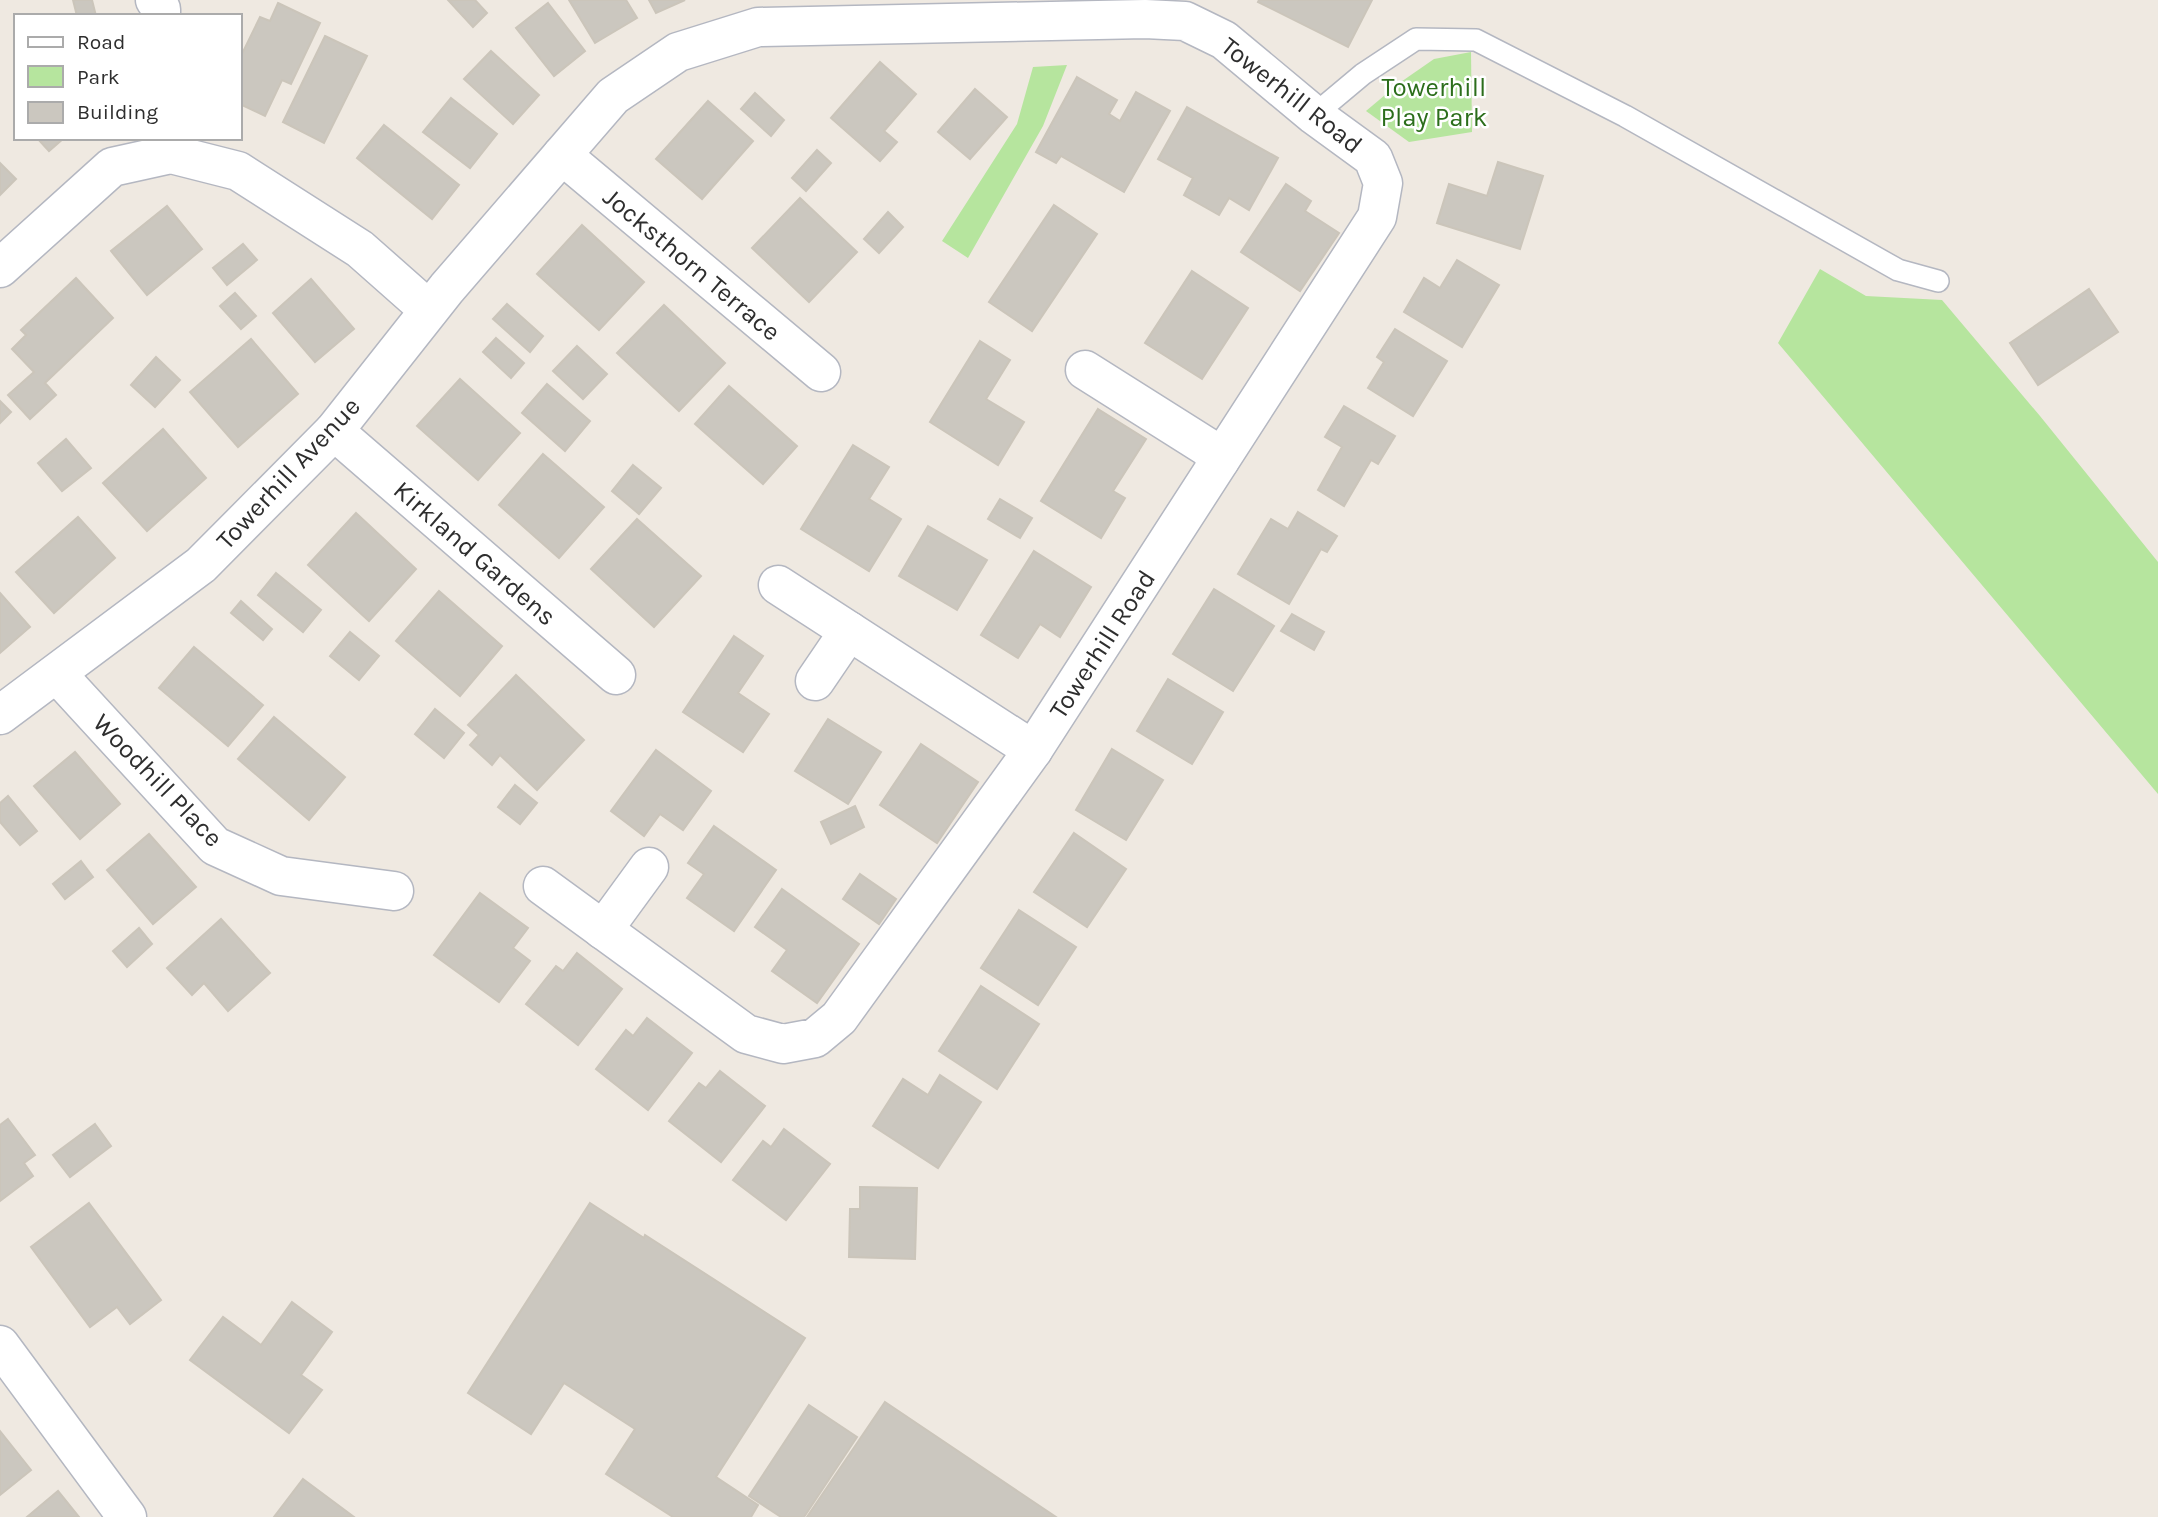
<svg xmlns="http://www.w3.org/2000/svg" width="2158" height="1517" viewBox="0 0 2158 1517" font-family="Karla,sans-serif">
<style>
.green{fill:#b6e59e}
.building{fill:#cbc7bf;stroke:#cbc5ba;stroke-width:2}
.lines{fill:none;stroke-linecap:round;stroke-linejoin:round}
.lane-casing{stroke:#b4b7c1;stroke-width:24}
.street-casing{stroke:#b4b7c1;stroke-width:41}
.secondary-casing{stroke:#b4b7c1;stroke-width:41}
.lane{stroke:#fff;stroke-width:21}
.street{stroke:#fff;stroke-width:38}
.secondary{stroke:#fff;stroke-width:38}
.labels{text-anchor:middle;stroke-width:5;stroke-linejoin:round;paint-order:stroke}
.park-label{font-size:26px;fill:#2c6e1b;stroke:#fff}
.street-label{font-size:26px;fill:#2e2e2e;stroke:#fff}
</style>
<rect width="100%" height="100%" fill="#efe9e1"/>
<!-- green -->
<g class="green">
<path d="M1471 52 1472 132 1409 142 1366 111 1398 84 1434 59Z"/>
<path d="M1067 65 1043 126 968 258 942 241 1017 124 1033 67Z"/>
<path d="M1820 269 1866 296 1942 300 2040 416 2158 562V794L1778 343Z"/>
</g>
<!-- building -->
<g class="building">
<path d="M73 0H92L96 16H77Z"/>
<path d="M448 0H475L487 13 473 27Z"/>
<path d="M569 0H626L637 18 595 43Z"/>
<path d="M649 0H685L656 13Z"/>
<path d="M1259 0H1372L1348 47 1258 2Z"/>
<path d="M278 3 320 23 291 84 282 80 265 116 240 104V58L260 17 270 21Z"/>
<path d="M548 3 585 51 554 76 516 28Z"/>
<path d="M325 36 367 56 324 143 283 122Z"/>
<path d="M491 51 539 95 513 124 464 79Z"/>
<path d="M880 62 916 94 884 131 897 142 880 161 831 118Z"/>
<path d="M1077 77 1117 100 1109 114 1120 121 1136 92 1170 111 1124 192 1061 156 1056 163 1036 152Z"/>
<path d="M975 89 1007 117 970 159 938 132Z"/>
<path d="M755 93 784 120 771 136 741 109Z"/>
<path d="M451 98 497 134 470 168 423 132Z"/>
<path d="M708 101 753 141 702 199 656 159Z"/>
<path d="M1187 107 1278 158 1249 210 1229 198 1219 215 1184 195 1193 178 1158 159Z"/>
<path d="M384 125 459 185 432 219 357 158Z"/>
<path d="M37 138H64L49 151Z"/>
<path d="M817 150 831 163 806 191 792 178Z"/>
<path d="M1498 162 1543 176 1520 249 1437 223 1449 184 1487 196Z"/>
<path d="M0 163 16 179 0 195Z"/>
<path d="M1286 184 1311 201 1305 211 1339 233 1300 291 1241 252Z"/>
<path d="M800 198 857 252 809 302 752 248Z"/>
<path d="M1054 205 1097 234 1032 331 989 302Z"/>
<path d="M167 206 202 249 147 295 111 251Z"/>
<path d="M888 212 903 227 879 253 864 239Z"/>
<path d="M582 225 644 282 599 330 537 274Z"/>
<path d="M243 244 257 260 227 285 213 268Z"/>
<path d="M1457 260 1499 285 1462 347 1404 312 1424 278 1440 288Z"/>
<path d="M1192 271 1248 308 1202 379 1145 343Z"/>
<path d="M76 278 113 318 45 383 56 395 30 419 8 395 34 372 12 349 26 335 21 330Z"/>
<path d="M311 279 354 329 315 362 273 313Z"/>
<path d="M2089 289 2118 332 2038 385 2010 343Z"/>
<path d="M235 293 256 316 241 329 220 306Z"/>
<path d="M507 304 543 336 530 352 493 319Z"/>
<path d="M664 305 725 363 679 411 617 353Z"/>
<path d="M1395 329 1447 361 1413 416 1368 388 1384 362 1377 357Z"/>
<path d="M496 338 524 363 511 378 483 352Z"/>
<path d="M251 339 298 394 238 447 190 392Z"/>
<path d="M980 341 1010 360 986 399 1024 422 998 465 930 422Z"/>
<path d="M577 346 607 374 583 399 553 371Z"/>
<path d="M156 357 180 380 155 407 131 385Z"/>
<path d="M460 379 520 433 478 480 417 426Z"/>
<path d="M547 384 590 421 565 451 522 413Z"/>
<path d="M729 386 797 446 763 484 695 424Z"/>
<path d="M0 401 11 412 0 423Z"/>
<path d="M1344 406 1395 436 1378 464 1371 460 1344 506 1318 490 1342 447 1325 437Z"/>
<path d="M1098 409 1146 439 1113 491 1125 498 1101 538 1041 501Z"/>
<path d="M163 429 206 478 147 531 103 483Z"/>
<path d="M66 439 91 468 62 491 38 463Z"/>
<path d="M853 445 889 467 869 499 901 519 869 571 801 529Z"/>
<path d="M543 454 604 507 559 558 499 505Z"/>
<path d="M633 465 661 488 639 514 612 491Z"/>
<path d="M1000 499 1032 518 1020 538 988 519Z"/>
<path d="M1298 512 1337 536 1327 552 1321 549 1289 604 1238 574 1271 519 1288 529Z"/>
<path d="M356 513 416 569 369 621 308 565Z"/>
<path d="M78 517 115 558 54 613 16 572Z"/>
<path d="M637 519 701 576 654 627 591 569Z"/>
<path d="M928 526 987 560 957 610 899 576Z"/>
<path d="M1034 551 1091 587 1060 637 1040 624 1018 658 981 635Z"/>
<path d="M276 573 321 610 303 632 258 595Z"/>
<path d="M1214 589 1274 626 1233 691 1173 654Z"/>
<path d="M439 591 502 646 460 696 396 641Z"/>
<path d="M0 593 30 627 0 653Z"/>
<path d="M241 601 272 629 263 640 231 613Z"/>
<path d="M1292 614 1324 632 1314 650 1281 631Z"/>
<path d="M350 632 379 656 359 680 330 656Z"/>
<path d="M734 636 763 656 738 693 769 714 743 752 683 712Z"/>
<path d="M194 647 263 705 228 746 159 688Z"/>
<path d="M516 675 584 740 537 790 500 755 492 765 470 745 479 735 468 725Z"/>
<path d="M1168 679 1223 712 1192 764 1137 731Z"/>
<path d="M435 709 464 733 444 758 415 734Z"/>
<path d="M274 717 345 777 309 820 238 759Z"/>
<path d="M828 719 881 752 848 804 795 771Z"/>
<path d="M921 744 978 782 937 843 880 805Z"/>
<path d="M1112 749 1163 780 1126 840 1076 810Z"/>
<path d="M656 750 711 791 683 830 660 814 644 836 611 811Z"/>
<path d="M75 752 120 804 80 839 34 786Z"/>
<path d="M515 785 537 803 520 824 498 807Z"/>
<path d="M8 796 37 831 20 845 0 822V803Z"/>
<path d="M855 806 864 827 831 844 821 822Z"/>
<path d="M714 826 776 870 734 931 687 898 704 874 688 863Z"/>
<path d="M1074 833 1126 869 1087 927 1034 892Z"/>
<path d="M149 834 196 887 153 924 107 870Z"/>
<path d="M81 861 93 877 65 899 53 884Z"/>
<path d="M860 874 896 899 879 924 843 899Z"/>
<path d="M782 889 859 944 817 1003 772 971 787 950 755 927Z"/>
<path d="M480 893 528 928 513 948 530 961 499 1002 434 955Z"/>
<path d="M1019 910 1076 947 1038 1005 981 968Z"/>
<path d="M221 919 270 973 228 1011 204 983 192 995 167 968Z"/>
<path d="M139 928 152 944 127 967 113 951Z"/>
<path d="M577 953 622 989 578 1045 526 1004 556 966 563 971Z"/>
<path d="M981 986 1039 1024 997 1089 939 1051Z"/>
<path d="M647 1018 692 1053 648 1110 596 1069 626 1030 633 1036Z"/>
<path d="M720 1071 765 1106 721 1162 669 1121 699 1083 706 1088Z"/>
<path d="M940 1075 981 1102 938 1168 873 1126 903 1079 928 1095Z"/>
<path d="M8 1119 35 1155 24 1163 33 1176 0 1201V1125Z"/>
<path d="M95 1124 111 1146 70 1177 53 1155Z"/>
<path d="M784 1129 830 1164 786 1220 733 1180 763 1141 771 1147Z"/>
<path d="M860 1187 917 1188 915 1259 849 1257 850 1209H860Z"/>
<path d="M89 1203 161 1300 130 1324 117 1307 90 1327 31 1247Z"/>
<path d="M590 1203 644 1238 645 1235 805 1338 716 1477 758 1505 751 1517H673L606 1474 635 1429 564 1383 531 1434 468 1393Z"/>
<path d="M292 1302 332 1332 301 1375 322 1390 289 1433 190 1360 223 1317 261 1345Z"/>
<path d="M885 1402 1056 1517H807Z"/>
<path d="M809 1405 857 1437 804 1517H781L749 1496Z"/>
<path d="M0 1431 31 1470 0 1495Z"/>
<path d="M303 1479 354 1517H274Z"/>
<path d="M58 1491 79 1517H27Z"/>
</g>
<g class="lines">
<!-- lane casing -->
<g class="lane-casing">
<path id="lane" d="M1314 115 1363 74 1416 39 1476 40 1625 116 1898 270 1938 281"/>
</g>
<!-- street casing -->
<g class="street-casing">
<g id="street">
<path d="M155 0 161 9V16"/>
<path d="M562 155 821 372"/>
<path d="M0 268 112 167 171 154 238 171 360 249 429 310"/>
<path d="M1085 370 1207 447 1220 460"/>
<path d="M334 431 616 675"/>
<path d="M778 585 1033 750"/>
<path d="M57 674 215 846 281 876 394 891"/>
<path d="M815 681 849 631"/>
<path d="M0 715 201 565 334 431 447 288 613 96 678 52 758 27 1145 19 1185 21 1224 40 1314 115 1373 158 1383 183 1377 217 1033 750 839 1018 815 1038 783 1044 746 1034 543 886"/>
<path d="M603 930 649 867"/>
</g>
</g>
<!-- secondary casing -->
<g class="secondary-casing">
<path id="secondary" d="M0 1345 127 1517"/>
</g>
<!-- lane -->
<use href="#lane" class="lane"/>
<!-- street -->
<use href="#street" class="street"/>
<!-- secondary -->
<use href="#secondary" class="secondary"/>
</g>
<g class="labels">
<!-- park labels -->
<g class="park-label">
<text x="1434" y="96">Towerhill<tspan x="1434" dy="30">Play Park</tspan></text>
</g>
<!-- street labels -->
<g class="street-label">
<text transform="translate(1292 95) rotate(38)" y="9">Towerhill Road</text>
<text transform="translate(692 264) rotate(40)" y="9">Jocksthorn Terrace</text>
<text transform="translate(288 473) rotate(-47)" y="9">Towerhill Avenue</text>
<text transform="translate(475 553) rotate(41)" y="9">Kirkland Gardens</text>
<text transform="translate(1102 644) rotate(-57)" y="9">Towerhill Road</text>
<text transform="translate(158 780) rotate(46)" y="9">Woodhill Place</text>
</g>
</g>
<!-- legend -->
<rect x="14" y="14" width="228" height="126" fill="#ffffff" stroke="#ababab" stroke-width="2"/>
<rect x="28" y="37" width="35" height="10" fill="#ffffff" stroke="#ababab" stroke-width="2"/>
<text x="77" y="49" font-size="21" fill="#2e2e2e">Road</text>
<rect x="28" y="66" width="35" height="21" fill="#b6e59e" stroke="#ababab" stroke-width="2"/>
<text x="77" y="84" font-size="21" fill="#2e2e2e">Park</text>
<rect x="28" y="102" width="35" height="21" fill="#cbc7bf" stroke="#ababab" stroke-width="2"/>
<text x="77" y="119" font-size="21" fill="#2e2e2e">Building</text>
</svg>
